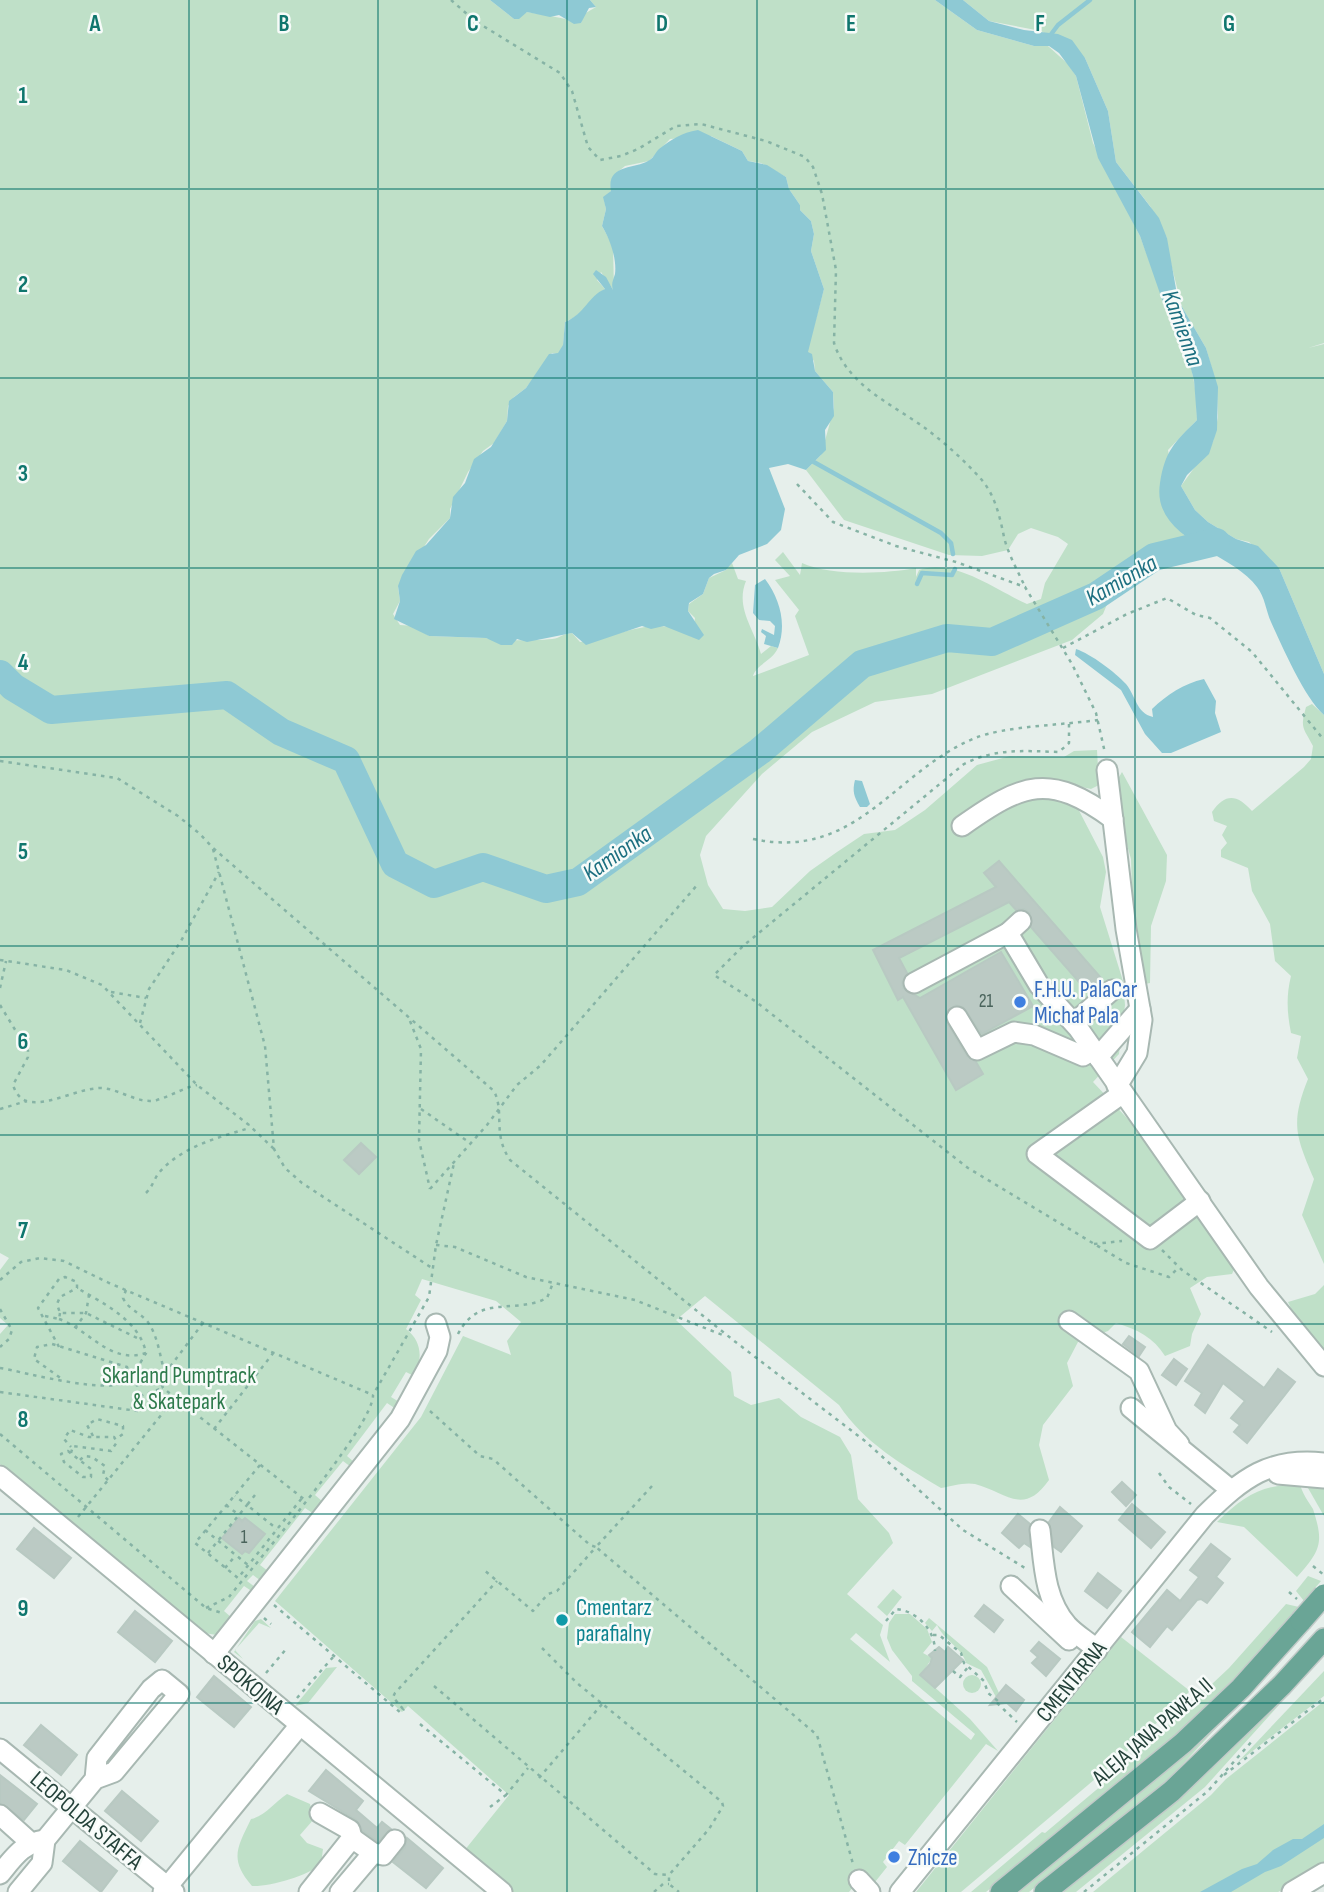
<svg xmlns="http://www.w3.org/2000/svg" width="1324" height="1892" viewBox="0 0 1324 1892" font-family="'Sofia Sans Condensed',sans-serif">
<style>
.green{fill:#bfe0c8;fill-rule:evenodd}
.water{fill:#8ec9d4}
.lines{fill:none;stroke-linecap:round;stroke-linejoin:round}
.stream{stroke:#8ec9d4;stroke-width:4.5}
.river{stroke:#8ec9d4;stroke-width:28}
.building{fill:#bbcac4;stroke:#b8c9c2;stroke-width:2}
.minor-casing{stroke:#a8b8b2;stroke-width:23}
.major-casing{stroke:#c2cac8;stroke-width:24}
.path{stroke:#86b3a5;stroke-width:2.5;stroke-dasharray:3.5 5;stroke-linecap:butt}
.minor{stroke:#fff;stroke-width:19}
.major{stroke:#6aa596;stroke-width:21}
.major-bridge-casing{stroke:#c2cac8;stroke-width:24;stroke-linecap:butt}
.major-bridge{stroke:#6aa596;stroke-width:21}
.grid{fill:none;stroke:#0f766e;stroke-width:2;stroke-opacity:0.55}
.shop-dot{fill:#3f7fe0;stroke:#f7fbf9;stroke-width:2.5}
.culture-dot{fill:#0f9aa8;stroke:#f7fbf9;stroke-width:2.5}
.labels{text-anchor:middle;stroke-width:5;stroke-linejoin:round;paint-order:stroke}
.number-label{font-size:19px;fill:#4a645c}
.shop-label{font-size:23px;fill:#366cbe;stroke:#f7fbf9;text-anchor:start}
.park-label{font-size:23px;fill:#2d7a4b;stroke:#f7fbf9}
.culture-label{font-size:23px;fill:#0d838f;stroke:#f7fbf9;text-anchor:start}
.street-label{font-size:23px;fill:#24423a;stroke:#f7fbf9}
.water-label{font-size:24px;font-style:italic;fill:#1c6f80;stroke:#f7fbf9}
.grid-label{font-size:23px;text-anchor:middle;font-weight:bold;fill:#0f766e;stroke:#f7fbf9;stroke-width:5;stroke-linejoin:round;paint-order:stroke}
</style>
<rect width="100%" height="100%" fill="#e6efeb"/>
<!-- green -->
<g class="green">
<path d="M0 0H490L514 19 527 12C547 15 562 18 581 23L584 14 596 7 590 0H935L977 30 1034 46H1048L1068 64 1076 76 1093 143 1140 236 1174 328C1192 355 1197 389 1197 420L1168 450 1183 534 1193 540 1121 570 1104 585 1094 580 1110 597 1103 614 1072 640 932 694 875 702 812 732 762 774 706 836 700 855 708 885 723 909 745 911 772 907 810 871 837 852 864 834 895 830 925 810 977 765 1010 756 1064 757 1074 751 1097 750 1099 785 1091 789 1072 785V797L1103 857 1106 872 1100 907 1123 981 1125 1005 1119 1054 1093 1082 1141 1133 1236 1265 1232 1274 1207 1277 1190 1288 1201 1314 1192 1334 1190 1346 1165 1356C1154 1338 1137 1329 1116 1323L1108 1331 1078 1342 1067 1363 1073 1386 1043 1425 1039 1445 1049 1480C1023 1517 1006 1492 975 1484 965 1482 951 1486 941 1488 903 1465 864 1443 839 1405L705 1296 676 1320 731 1372 734 1396 751 1405 779 1398 801 1417 840 1437 851 1455 858 1499 889 1533 893 1543 847 1594 883 1625 880 1635 890 1662 856 1633 850 1639 971 1740 975 1734 912 1681V1676L892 1650 887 1638 889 1623 895 1614H910L927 1629 932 1642 923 1653 932 1658 921 1675 970 1719 998 1751 986 1744 905 1845 899 1841 883 1862 887 1867 875 1882 864 1874 849 1892H510L464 1851 509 1795 408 1706 402 1712 275 1601 421 1417 463 1336 511 1355 507 1341 521 1322 496 1301 422 1279 415 1295 421 1300 406 1329C422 1341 423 1359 414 1376L406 1372 391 1397 401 1403 396 1409 387 1403 347 1456 354 1462 351 1467 343 1461 315 1495 323 1502 314 1514 305 1508 260 1565 268 1571 261 1581 253 1575 247 1581 255 1587 253 1592 244 1586 224 1611 232 1618 217 1635 204 1633 0 1464V1334L8 1325 0 1318V1270L9 1258 0 1253ZM711 136 742 151 748 161 761 163 786 177 789 189 800 205V210L811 221 814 234 811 251 824 289 807 352 814 361 815 371 833 392 834 408 821 455 806 470 844 520 949 555 982 556 1008 550 1018 534 1031 528 1058 537 1068 544 1045 583 1041 599 1027 604C995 590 955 558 919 570L916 577V568C884 574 831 576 802 563L800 575 783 552 775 560 790 576 775 580 799 610 795 616 809 655 753 676C757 664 772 661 778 648L771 646 761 654C754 628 735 608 746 581L738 579 732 563 726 570 709 578 703 594 689 604 688 611 695 618 692 637C658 611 616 639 580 642L572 633C564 634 564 635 557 638 550 641 494 641 486 638L429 636 414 626 400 625 393 614 400 601 398 587 429 539 450 518V509L468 472 483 451 494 443 507 421 508 406 514 397 526 388 552 353 558 354 563 346 565 322C583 315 590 300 605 289L597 280 601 272 614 291 613 246 602 226 606 209 604 199 611 191 614 175 625 166 649 161 670 139Z"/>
<path d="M963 0H1324V343L1308 348 1324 344V674L1279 568 1249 542 1236 539 1208 522 1195 510 1181 486 1213 442 1218 417 1217 387 1206 348 1182 307 1167 248V238L1150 206 1116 162 1108 111 1085 58 1041 31 989 21Z"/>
<path d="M1312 704 1324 715V1264L1302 1215 1314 1179C1296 1136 1290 1124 1308 1079L1297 1058 1301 1036 1291 1033C1287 1013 1286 996 1291 976L1275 961 1270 924 1252 891 1248 868 1221 857V850L1227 843 1222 835 1227 826 1214 821 1212 812C1225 793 1237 794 1252 811L1304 767 1311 759 1313 746C1303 727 1300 729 1306 707Z"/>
<path d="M1122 772 1167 855 1166 881 1151 926 1150 983 1145 984 1133 918 1131 859 1116 806 1118 779Z"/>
<path d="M1324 1285V1350L1295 1317 1288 1302 1315 1294Z"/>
<path d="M1308 1481 1324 1484V1516L1308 1488Z"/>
<path d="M1300 1484C1302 1493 1308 1501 1313 1509 1324 1543 1321 1550 1297 1577L1244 1527 1217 1522C1245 1495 1261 1485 1300 1484Z"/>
<path d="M1308 1576 1321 1581 1304 1601 1296 1591Z"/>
<path d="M893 1589 902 1597 887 1616 877 1607Z"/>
<path d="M1286 1604 1299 1607 1250 1663 1174 1736 986 1892H971L1042 1832 1045 1833 1127 1764 1229 1668Z"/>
<path d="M929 1618 987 1667 999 1693 996 1697 981 1670 966 1663C963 1649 943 1639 937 1625L932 1631 925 1623Z"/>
<path d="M261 1619 271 1628 259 1623 235 1650 243 1659 234 1652 255 1621Z"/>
<path d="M1121 1637 1190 1691 1120 1758 961 1892H916Z"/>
<path d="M337 1667 308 1703 295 1706 326 1668Z"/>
<path d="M1324 1671V1696L1237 1763Z"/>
<circle cx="972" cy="1684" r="9"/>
<path d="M1297 1685 1205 1787 1076 1892H1061L1217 1764Z"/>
<path d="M1242 1700 1170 1778 1029 1892H1017L1172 1765Z"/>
<path d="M1324 1701V1868L1278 1892H1093L1211 1795 1226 1779Z"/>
<path d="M287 1794 310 1804 314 1819 300 1835 307 1843 323 1849 321 1864C308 1876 269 1887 252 1886 229 1859 237 1848 251 1819 265 1816 275 1802 287 1794Z"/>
</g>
<!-- water -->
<g class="water">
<path d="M490 0H590L596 7 589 8 581 23 574 24 559 15 550 17 527 12 519 19H514Z"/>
<path d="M935 0H963L989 21 1024 30 1058 34 1072 40 1085 58 1108 111 1116 162 1159 218 1167 238 1178 300 1206 348 1218 387 1217 430 1209 454 1187 475 1181 486 1195 510 1208 522 1236 539 1258 546 1279 568 1324 674V715C1304 697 1283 648 1271 622 1266 611 1265 597 1257 587 1231 551 1151 540 1160 483 1165 451 1174 443 1197 420L1194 380 1183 340 1165 308 1140 236 1098 158 1076 76 1059 53 1049 46H1034L977 30Z"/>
<path d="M698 130 742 151 748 161 767 165 786 177 789 189 800 205V210L811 221 814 234 811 251 824 289 808 352 812 354 815 371 833 392 834 416 825 430 826 450 806 470 788 464 769 468 785 509 781 530 767 544 739 555 726 570 714 574 709 578 703 594 689 603 688 611 704 635 699 640 664 626 651 629 642 626 586 645 572 633 527 642 517 639 512 645H501L486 638 429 636 394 619 400 601 398 586 402 575 416 551 426 545 450 518 453 497 465 483 474 459 491 447 507 421 509 401 526 388 549 354 558 353 563 345 565 322C585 314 588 296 605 289L593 274 596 270 606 277 613 290C611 283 613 281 615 274 617 259 610 239 602 226L606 209 603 197 611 191C606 164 635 169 648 161 653 159 655 153 659 149 672 139 681 133 698 130Z"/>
<path d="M765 579C780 599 787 624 778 648L764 644 766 636 761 632 762 629 774 635 775 626 770 621 759 620 753 613 755 585Z"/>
<path d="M1076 649C1091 654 1115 672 1126 684 1136 696 1136 713 1153 717L1152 709C1168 694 1183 684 1204 679L1216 701 1215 713 1221 732 1171 753H1162L1145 734 1121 690 1075 655Z"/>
<path d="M855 780 862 781 870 804 867 807H860C854 797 852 791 855 780Z"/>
<path d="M1324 1824V1838L1281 1866 1265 1872 1231 1892H1200L1242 1869 1257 1864 1273 1850 1293 1839H1302Z"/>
</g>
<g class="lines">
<!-- stream -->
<g class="stream">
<path d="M1049 37 1058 25 1090 0"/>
<path d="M812 461 941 533 951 543 953 554"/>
<path d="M917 584 922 573 952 575 955 569"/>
</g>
<!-- river -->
<path class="river" d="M0 674 13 687 51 710 227 695 281 732 346 760 395 864 434 884 483 867 546 889 578 882 760 751 862 664 947 638 992 642 1096 596 1154 557 1216 542"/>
</g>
<!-- building -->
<g class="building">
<path d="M999 861 1101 978 1087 991 1031 927 1030 913 1024 909 1016 910 1009 902 899 958 907 973 902 982 903 988 920 998 1001 952 1033 1006 982 1034 963 1007 956 1005 947 1011V1023L967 1056 976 1062 983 1074 956 1090 903 997 898 1000 873 950 996 887 984 873Z"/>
<path d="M361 1143 376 1157 359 1174 344 1160Z"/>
<path d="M1129 1336 1145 1347 1139 1356 1123 1344Z"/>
<path d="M1208 1345 1264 1388 1278 1369 1295 1382 1247 1443 1234 1432 1240 1425 1231 1418 1245 1401 1223 1383 1205 1413 1195 1405 1202 1393 1185 1381Z"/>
<path d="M1174 1359 1187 1369 1176 1385 1162 1375Z"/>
<path d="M1122 1482 1136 1495 1126 1506 1112 1492Z"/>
<path d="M1132 1504 1165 1532 1151 1548 1119 1520Z"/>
<path d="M1060 1507 1082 1526 1061 1552 1054 1547 1049 1522Z"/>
<path d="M1018 1514 1030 1524V1547L1024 1543 1019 1548 1002 1533Z"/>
<path d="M239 1518 242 1521 245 1518 265 1534 249 1553 245 1551 242 1554 222 1538Z"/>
<path d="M34 1528 71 1558 54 1578 17 1549Z"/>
<path d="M1211 1544 1230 1559 1216 1577 1223 1583 1207 1603 1201 1599 1197 1600 1172 1630 1167 1626 1150 1647 1132 1632 1167 1590 1180 1601 1199 1577 1190 1570Z"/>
<path d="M1098 1573 1121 1591 1107 1608 1085 1591Z"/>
<path d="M984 1605 1003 1620 994 1632 975 1616Z"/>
<path d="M135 1611 172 1641 155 1662 118 1632Z"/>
<path d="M1039 1642 1060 1659 1046 1676 1032 1663 1038 1657 1031 1651Z"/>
<path d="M939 1647 945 1652 948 1647 963 1660 935 1688 920 1675 930 1664 932 1658 929 1655Z"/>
<path d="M214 1676 251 1707 234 1727 197 1697Z"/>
<path d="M1006 1685 1024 1700 1016 1711 1007 1703 990 1705Z"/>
<path d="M41 1725 77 1755 61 1775 24 1745Z"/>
<path d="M326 1770 363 1801 356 1810 377 1828 382 1822 391 1829 378 1842 363 1831 356 1820 309 1791Z"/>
<path d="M0 1775 37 1804 24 1820 0 1803Z"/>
<path d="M122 1791 158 1821 141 1841 105 1811Z"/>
<path d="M407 1838 443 1868 426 1888 393 1862 405 1847Z"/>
<path d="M80 1841 117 1871 101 1892 63 1861Z"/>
</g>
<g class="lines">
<!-- minor casing -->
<g class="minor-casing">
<g id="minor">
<path d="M1107 770 1126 929 1142 1020 1137 1053 1117 1086"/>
<path d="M962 826C1023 783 1049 772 1113 819"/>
<path d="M1008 933 1021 921"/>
<path d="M914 983 1008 933 1039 985 1078 1028 1259 1287 1324 1366"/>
<path d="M957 1017 977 1050 1014 1032 1034 1035 1083 1056 1092 1050"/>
<path d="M1074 1023 1112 990"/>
<path d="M1098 1057 1140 1009"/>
<path d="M1123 1093 1037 1154 1150 1239 1200 1201"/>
<path d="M1069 1321 1139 1371 1167 1431 1179 1444"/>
<path d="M1131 1408 1231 1490"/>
<path d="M1278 1474 1324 1478"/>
<path d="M0 1476 502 1892"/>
<path d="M1040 1530C1044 1564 1044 1598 1067 1625 1076 1635 1088 1641 1097 1650"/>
<path d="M1011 1586 1069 1640"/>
<path d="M214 1654 400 1419 437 1351 440 1337 436 1324"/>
<path d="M0 1749 174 1892"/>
<path d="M320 1813 350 1830 352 1838"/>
<path d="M0 1815 30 1842"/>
<path d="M373 1853 383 1855 395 1840"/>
<path d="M0 1874C14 1857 23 1843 45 1840"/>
<path d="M859 1880 870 1892"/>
<path d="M18 1892 42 1863 45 1840 95 1779 97 1758 151 1689 162 1680 179 1694 114 1772 95 1779"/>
<path d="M163 1892 300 1725"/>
<path d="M309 1892 352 1838 373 1853 340 1892"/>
<path d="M900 1892 1205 1515C1243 1478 1269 1457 1324 1463"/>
<path d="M1292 1892 1324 1873"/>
</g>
</g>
<!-- major casing -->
<g class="major-casing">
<g id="major">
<path d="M1001 1892 1183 1743 1241 1688 1301 1621"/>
<path d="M1045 1892 1172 1791 1282 1685 1324 1639"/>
</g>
</g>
<!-- path -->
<g class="path">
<path d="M451 0 475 21 560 73 572 91 588 147 600 160 621 156 638 149 676 126 701 124 766 141 805 157 813 167 822 194 836 270 834 343C848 386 892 404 925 428 945 443 965 461 981 479 995 495 1000 517 1004 537 1008 554 1018 571 1025 587"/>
<path d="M797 484 833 522 896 546 956 562 1025 587 1072 664 1096 713 1105 753"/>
<path d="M1063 648 1127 614 1167 598 1196 615 1210 618 1252 652 1324 740"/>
<path d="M1069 724V743L1059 752C1025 751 995 748 964 764L743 946 714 975 755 1001 968 1168 1126 1263 1169 1277 1179 1267"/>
<path d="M0 761 117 778 178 816 200 834 213 848 494 1091C505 1113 492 1133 510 1160L733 1340 865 1441 963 1530 1025 1568"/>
<path d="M753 839C857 861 893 772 975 738 1005 726 1064 725 1098 720"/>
<path d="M213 849 265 1046 274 1149 285 1168 302 1183 432 1268"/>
<path d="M0 960 66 970 102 985 197 1085 249 1125 274 1149"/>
<path d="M0 988 6 961"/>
<path d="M111 992 146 998"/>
<path d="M0 1005 28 1051V1057L13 1085C16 1094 21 1101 31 1102 53 1104 77 1089 100 1088 119 1088 138 1105 157 1100 171 1096 183 1088 197 1085"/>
<path d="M410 1021 421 1049 419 1140 430 1189"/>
<path d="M140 1023 149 989 181 941 219 872"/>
<path d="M0 1109 27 1101"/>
<path d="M421 1109 470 1143"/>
<path d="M430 1189 487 1125 517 1085 541 1065 698 884"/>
<path d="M146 1193C152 1187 154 1180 158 1174 179 1148 216 1138 246 1129L249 1125"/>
<path d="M1094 1244 1122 1241"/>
<path d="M436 1245 455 1247 526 1277 635 1300 725 1336"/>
<path d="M1162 1250 1182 1270 1272 1332"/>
<path d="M0 1280 21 1262 40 1258 64 1261 109 1283 373 1395"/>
<path d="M126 1290 123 1298C128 1309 139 1312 147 1321 158 1335 160 1357 165 1374"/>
<path d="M0 1309 12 1330 9 1339 0 1347"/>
<path d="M45 1316 59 1319 60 1313"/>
<path d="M59 1319C90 1330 110 1365 146 1353 140 1321 103 1303 77 1288"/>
<path d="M203 1323 160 1380 163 1388 305 1500"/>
<path d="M75 1328 86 1313 89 1295"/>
<path d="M458 1334C479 1293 514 1315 547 1298L553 1283"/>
<path d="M59 1347 38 1308 59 1279 65 1277 77 1282V1288L60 1297 57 1304 60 1313H86L139 1339"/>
<path d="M0 1368C25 1372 116 1398 131 1378L127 1367 52 1344 37 1347 34 1359 62 1379"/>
<path d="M0 1392 138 1411"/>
<path d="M140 1396 163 1388"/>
<path d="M131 1408 137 1405 139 1399 135 1372 146 1353"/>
<path d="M430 1411 480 1456 493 1459 590 1545 596 1547 557 1591 548 1594 533 1611 484 1570"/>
<path d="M214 1429 274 1352"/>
<path d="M0 1434 206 1608 222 1613"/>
<path d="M93 1436 87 1425 97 1419 123 1426V1434L116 1439"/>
<path d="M68 1451 91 1469V1477H83L64 1462 61 1454Z"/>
<path d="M71 1453 73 1446 111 1451 117 1442 114 1437H89L70 1430 64 1439 71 1447"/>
<path d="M80 1460 84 1456 92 1457 105 1466 103 1475 108 1480"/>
<path d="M260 1465 195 1543 238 1578 302 1498"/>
<path d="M1159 1473 1169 1487 1191 1504"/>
<path d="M652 1486 596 1547 817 1735 853 1864"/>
<path d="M255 1495 247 1505 277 1529"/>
<path d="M226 1505 239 1515"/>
<path d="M78 1517 175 1398"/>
<path d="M205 1530 248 1565"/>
<path d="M208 1553 247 1505 235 1496"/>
<path d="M1313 1566 1324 1575"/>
<path d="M225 1568 236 1555"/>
<path d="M1289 1592 1297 1599"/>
<path d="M274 1605 401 1713 404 1709"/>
<path d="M206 1608 229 1597C254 1565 374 1426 373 1395L429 1297 436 1245 454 1163"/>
<path d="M264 1618 271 1624"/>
<path d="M886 1621 896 1609C917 1611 935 1630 935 1651"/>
<path d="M933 1635H939L961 1653 964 1663 984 1681 988 1693 998 1701"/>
<path d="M542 1648 577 1683 722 1802 723 1806 709 1829 669 1875V1884L679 1892"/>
<path d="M953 1671 960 1677 968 1667"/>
<path d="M266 1673 287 1648"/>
<path d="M434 1686 655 1874 669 1875"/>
<path d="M297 1698 334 1656"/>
<path d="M997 1703 1017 1722"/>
<path d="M403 1709 393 1697 395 1693 497 1581"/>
<path d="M420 1724 506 1795 528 1768"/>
<path d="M1224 1775 1324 1698"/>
<path d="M539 1778 603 1703"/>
<path d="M490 1807 506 1795"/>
<path d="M654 1892 663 1884H669"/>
<path d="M1084 1892 1208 1791 1253 1740"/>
</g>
<!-- minor -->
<use href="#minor" class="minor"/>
<!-- major -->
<use href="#major" class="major"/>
<!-- major-bridge casing -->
<g class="major-bridge-casing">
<path id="major-bridge" d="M1301 1621 1324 1595"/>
</g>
<!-- major-bridge -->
<use href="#major-bridge" class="major-bridge"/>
</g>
<!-- grid -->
<path class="grid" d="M189 0V1892M378 0V1892M567 0V1892M757 0V1892M946 0V1892M1135 0V1892M0 189H1324M0 378H1324M0 568H1324M0 757H1324M0 946H1324M0 1135H1324M0 1324H1324M0 1514H1324M0 1703H1324"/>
<!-- markers -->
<g class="shop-dot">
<circle cx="1020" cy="1002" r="7"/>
<circle cx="894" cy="1857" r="7"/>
</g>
<circle class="culture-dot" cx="562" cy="1620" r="7"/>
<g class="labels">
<!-- number labels -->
<g class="number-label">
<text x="986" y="1007">21</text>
<text x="244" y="1543">1</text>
</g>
<!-- shop labels -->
<g class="shop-label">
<text x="1034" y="997">F.H.U. PalaCar<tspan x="1034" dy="26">Michał Pala</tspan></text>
<text x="908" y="1865">Znicze</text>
</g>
<!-- park labels -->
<g class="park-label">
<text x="179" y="1383">Skarland Pumptrack<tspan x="179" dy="26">&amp; Skatepark</tspan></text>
</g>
<!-- culture labels -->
<g class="culture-label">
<text x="576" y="1615">Cmentarz<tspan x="576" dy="26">parafialny</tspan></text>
</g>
<!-- street labels -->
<g class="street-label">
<text transform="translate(1071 1681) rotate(-51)" y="8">CMENTARNA</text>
<text transform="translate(251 1684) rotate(40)" y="8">SPOKOJNA</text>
<text transform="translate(1152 1731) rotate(-41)" y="8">ALEJA JANA PAWŁA II</text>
<text transform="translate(87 1820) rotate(40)" y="8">LEOPOLDA STAFFA</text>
</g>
<!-- water labels -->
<g class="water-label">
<text transform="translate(1183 328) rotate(70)" y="8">Kamienna</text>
<text transform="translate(1121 580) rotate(-30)" y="8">Kamionka</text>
<text transform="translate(617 853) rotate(-35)" y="8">Kamionka</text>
</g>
</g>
<g class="grid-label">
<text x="95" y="31">A</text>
<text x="284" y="31">B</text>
<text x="473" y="31">C</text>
<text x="662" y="31">D</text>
<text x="851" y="31">E</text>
<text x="1040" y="31">F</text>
<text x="1229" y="31">G</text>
<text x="23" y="103">1</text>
<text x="23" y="292">2</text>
<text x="23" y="481">3</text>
<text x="23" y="670">4</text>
<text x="23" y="859">5</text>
<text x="23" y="1049">6</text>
<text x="23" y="1238">7</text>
<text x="23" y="1427">8</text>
<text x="23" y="1616">9</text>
</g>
</svg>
